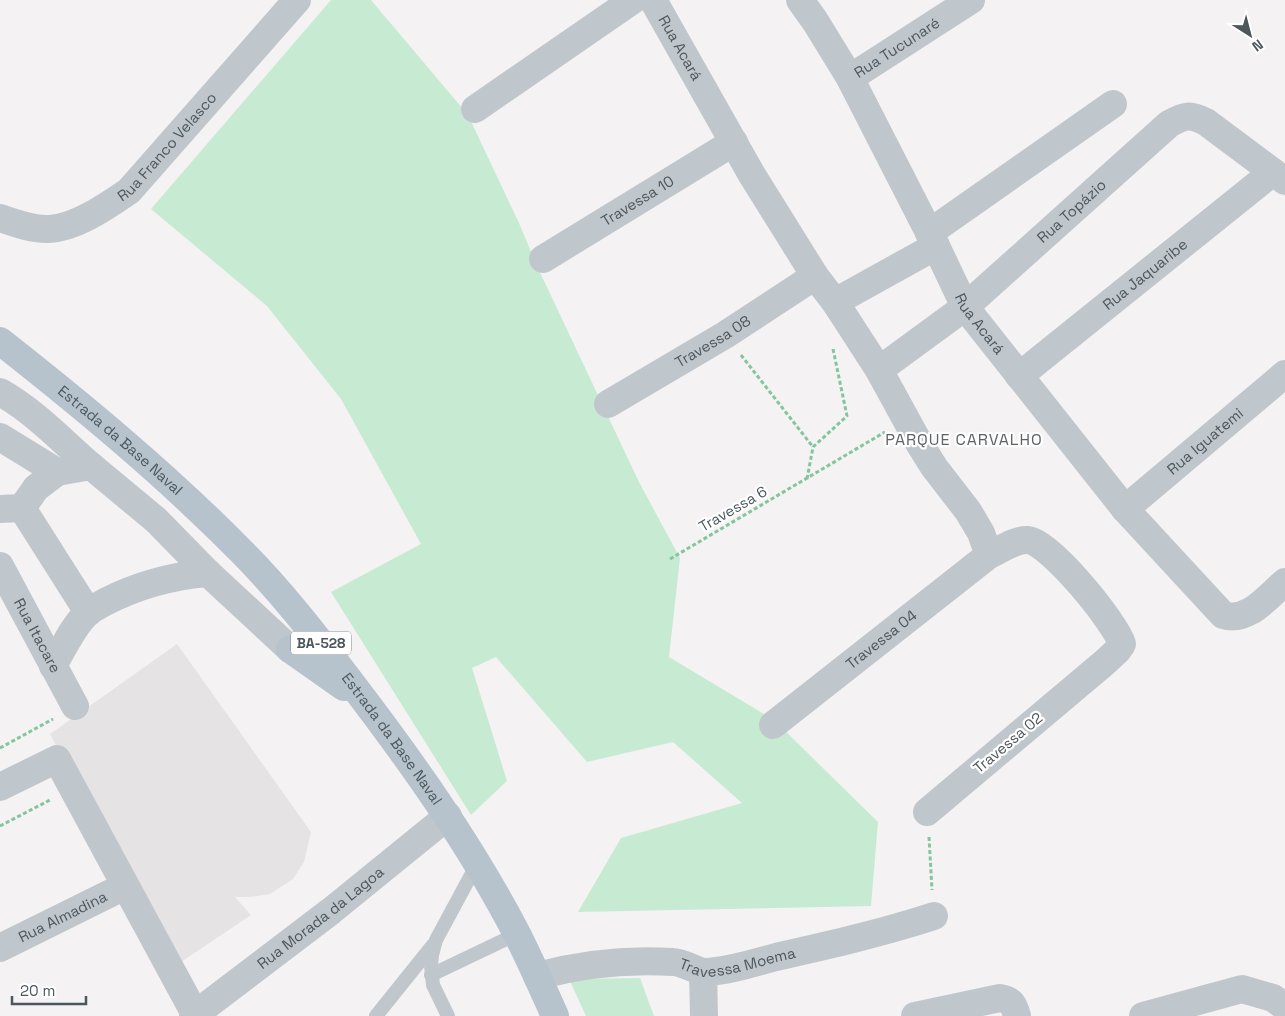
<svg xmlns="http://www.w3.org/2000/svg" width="1285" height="1016" viewBox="0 0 1285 1016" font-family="'Space Grotesk',sans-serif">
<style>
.education{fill:#e5e3e4}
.green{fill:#c7ebd2}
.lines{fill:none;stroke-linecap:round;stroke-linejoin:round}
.path{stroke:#83c59f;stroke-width:3;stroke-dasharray:4 2.5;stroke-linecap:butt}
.service{stroke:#c0c7cc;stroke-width:14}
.minor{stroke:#c0c7cc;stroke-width:28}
.tertiary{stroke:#c0c7cc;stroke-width:28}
.primary{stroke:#b6c3cd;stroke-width:28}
.labels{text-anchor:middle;stroke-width:4.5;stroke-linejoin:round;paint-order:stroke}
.shield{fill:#fff;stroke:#82898e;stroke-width:1}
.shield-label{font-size:14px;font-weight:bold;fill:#4c575d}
.street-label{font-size:15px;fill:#4c575d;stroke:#fff}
.neighbourhood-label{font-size:16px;letter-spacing:1px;fill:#5f6366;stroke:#fff}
</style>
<rect width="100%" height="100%" fill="#f4f2f2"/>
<!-- education -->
<path class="education" d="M177 644 311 832 304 862 293 879 270 894 251 897H235L251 915 172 968 50 734Z"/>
<!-- green -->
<g class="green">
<path d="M331 0H371L468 115 519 223 537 266 639 482 680 558 669 657 774 720 878 822 871 906 578 912 621 838 742 803 673 742 587 762 496 657 472 668 507 781 471 815 331 592 421 544 341 399 267 306 151 209Z"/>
<path d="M640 978 654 1016H586L569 979Z"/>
</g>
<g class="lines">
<!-- path -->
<g class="path">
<path d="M741 355 813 447"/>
<path d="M807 479 813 447 847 416 833 349"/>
<path d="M670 559 885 432"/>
<path d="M0 748 53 719"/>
<path d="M0 826 50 800"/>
<path d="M929 837 932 890"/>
</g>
<!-- service -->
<g class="service">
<path d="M431 975 517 934"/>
<path d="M376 1016 433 945"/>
<path d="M448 1016 433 985 431 965 432 955 436 940 477 864"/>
</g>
<!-- minor -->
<g class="minor">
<path id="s1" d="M653 0 752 175 815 276 835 302 879 370 919 443 934 467 968 511 981 533 989 555"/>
<path id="s2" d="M800 0 815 21 850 78 936 246 965 307 1125 509 1223 615C1248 623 1267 597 1285 582"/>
<path id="s3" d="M850 78 971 0"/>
<path d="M475 109 633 0"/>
<path d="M929 233 1113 104"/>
<path id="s4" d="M543 259 734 142"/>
<path d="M835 302 936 246"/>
<path id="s5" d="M879 370 965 307 1169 124C1185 115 1190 114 1206 122L1285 181"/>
<path id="s6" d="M1019 376 1273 172"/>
<path d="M0 392C34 411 62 441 91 466"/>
<path id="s7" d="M608 404 725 335 815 276"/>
<path d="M0 437 57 472 91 466 156 520 208 573 290 649"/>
<path d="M22 508 36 488 57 472"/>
<path d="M0 509 22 508 88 612"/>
<path id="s8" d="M1125 509 1285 374"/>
<path id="s9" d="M0 566 75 706"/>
<path d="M53 666C61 652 76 621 89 612 93 608 100 605 105 602 138 585 171 576 208 573"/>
<path id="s10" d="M773 725 989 555C1000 550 1016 539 1028 540 1050 542 1116 623 1122 644L1117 651 1104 663 927 812"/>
<path d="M0 787 57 759 195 1014"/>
<path id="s11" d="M0 948 125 886"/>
<path d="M703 972 704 1016"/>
<path id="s12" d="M537 976C581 964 627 959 673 962 683 962 698 972 705 972 729 971 753 963 776 957 829 945 882 933 934 916"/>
<path d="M915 1016 1000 998C1012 1000 1014 1005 1017 1016"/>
<path d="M1143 1016 1242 989 1273 998 1285 1007"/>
</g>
<!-- tertiary -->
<g class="tertiary">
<path id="s13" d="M0 218C14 223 34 230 49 229 76 228 107 206 129 191L297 0"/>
<path id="s14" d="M193 1016 331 911 448 816"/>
</g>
<!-- primary -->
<g class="primary">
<path id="s15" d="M0 341C84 407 166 475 241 551 281 591 315 635 349 680 411 761 471 845 518 936 531 962 543 989 555 1016"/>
<path d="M290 649 344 687"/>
</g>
</g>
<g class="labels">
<!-- shield labels -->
<rect class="shield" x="291" y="631.5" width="60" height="23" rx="4"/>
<g class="shield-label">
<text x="321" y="648">BA-528</text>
</g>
<!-- street labels -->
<g class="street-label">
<text dy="5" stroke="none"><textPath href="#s3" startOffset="56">Rua Tucunaré</textPath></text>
<text dy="5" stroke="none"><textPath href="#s1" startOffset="55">Rua Acará</textPath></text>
<text dy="5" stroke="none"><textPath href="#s13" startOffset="198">Rua Franco Velasco</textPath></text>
<text dy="5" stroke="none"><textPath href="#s4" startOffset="111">Travessa 10</textPath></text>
<text dy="5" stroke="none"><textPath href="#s5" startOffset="250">Rua Topázio</textPath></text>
<text dy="5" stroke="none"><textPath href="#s6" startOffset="162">Rua Jaquaribe</textPath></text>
<text dy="5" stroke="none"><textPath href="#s2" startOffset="371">Rua Acará</textPath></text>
<text dy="5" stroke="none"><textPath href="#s7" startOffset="122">Travessa 08</textPath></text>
<text dy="5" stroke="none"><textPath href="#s15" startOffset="156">Estrada da Base Naval</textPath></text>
<text dy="5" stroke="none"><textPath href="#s8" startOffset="105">Rua Iguatemi</textPath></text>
<text transform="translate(733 509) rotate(-30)" y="5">Travessa 6</text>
<text dy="5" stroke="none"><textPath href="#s9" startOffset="79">Rua Itacare</textPath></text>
<text dy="5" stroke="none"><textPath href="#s10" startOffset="138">Travessa 04</textPath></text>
<text dy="5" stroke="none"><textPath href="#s15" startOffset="561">Estrada da Base Naval</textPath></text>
<text transform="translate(1008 743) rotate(-40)" y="5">Travessa 02</text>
<text dy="5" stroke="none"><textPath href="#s11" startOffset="70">Rua Almadina</textPath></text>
<text dy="5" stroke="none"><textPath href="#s14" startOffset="161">Rua Morada da Lagoa</textPath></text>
<text dy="5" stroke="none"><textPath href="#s12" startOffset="204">Travessa Moema</textPath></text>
</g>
<!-- neighbourhood labels -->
<g class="neighbourhood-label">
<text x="964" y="445">PARQUE CARVALHO</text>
</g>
</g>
<!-- north arrow -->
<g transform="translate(1250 35) rotate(144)" stroke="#ffffff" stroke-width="4" paint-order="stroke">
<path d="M0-4L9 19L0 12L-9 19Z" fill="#4c575d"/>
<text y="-8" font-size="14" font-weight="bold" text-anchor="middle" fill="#4c575d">N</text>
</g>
<!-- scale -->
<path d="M12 996v8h74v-8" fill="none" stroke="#4c575d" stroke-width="2.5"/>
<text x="20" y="996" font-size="15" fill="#4c575d" stroke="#ffffff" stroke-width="4" paint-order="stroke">20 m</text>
</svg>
